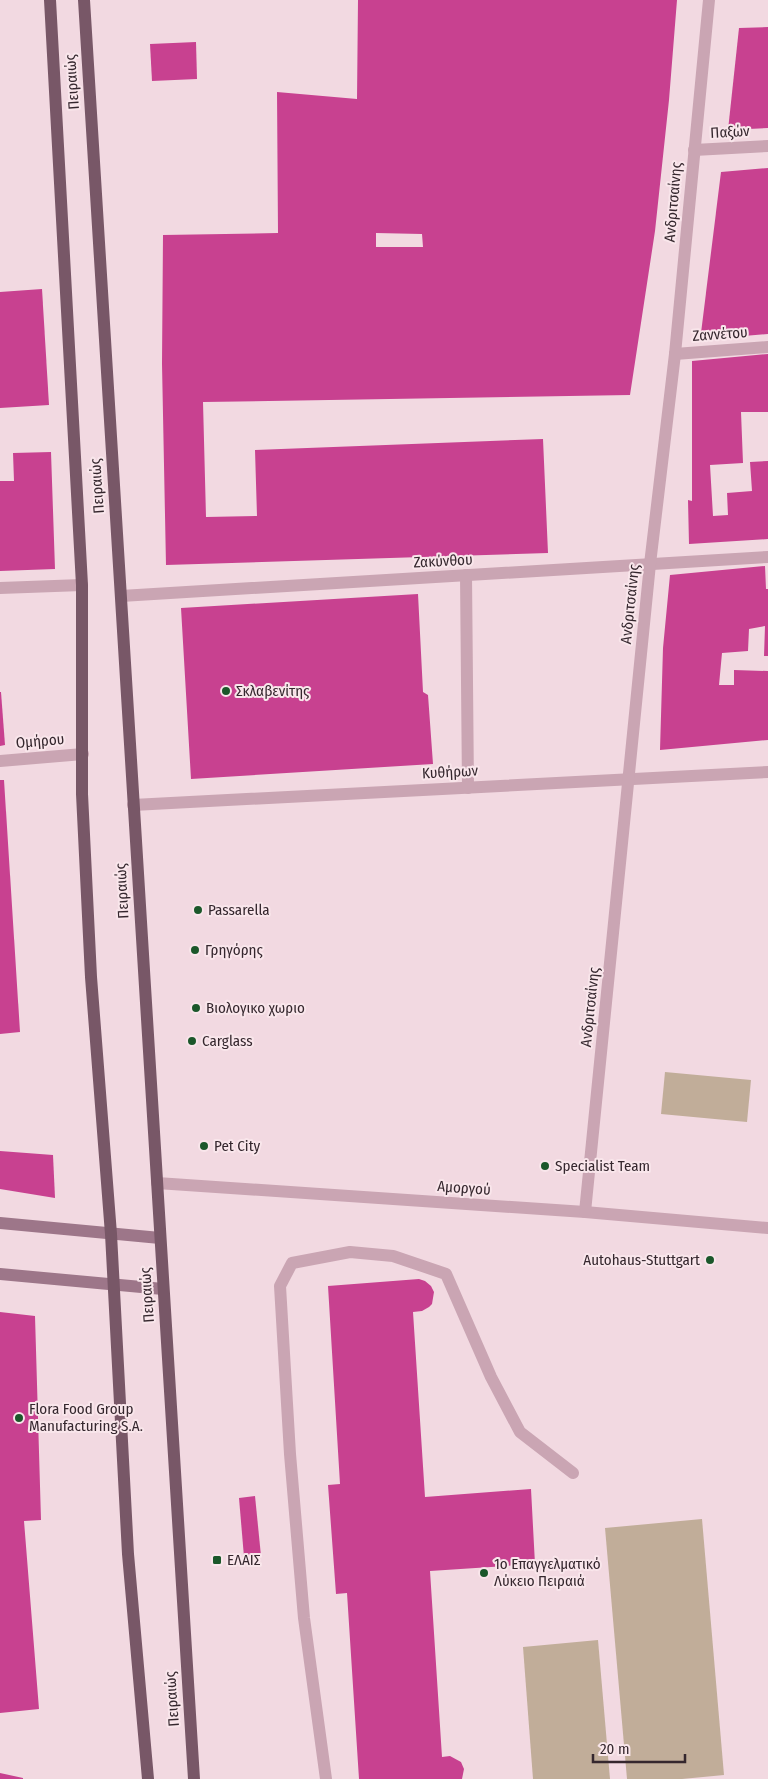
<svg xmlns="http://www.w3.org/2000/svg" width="768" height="1779" viewBox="0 0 768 1779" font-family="'Fira Sans Condensed',sans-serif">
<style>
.garden{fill:#c1ad99}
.building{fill:#c84190;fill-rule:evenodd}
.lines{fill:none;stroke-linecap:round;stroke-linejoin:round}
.lane{stroke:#caa5b3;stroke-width:12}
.street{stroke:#caa5b3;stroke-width:12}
.secondary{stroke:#9d7689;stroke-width:12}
.primary{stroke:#785767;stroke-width:12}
.poi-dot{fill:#1b572a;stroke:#f9e6eb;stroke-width:2}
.labels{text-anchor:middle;stroke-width:4;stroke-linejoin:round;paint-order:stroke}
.street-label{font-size:15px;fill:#35272e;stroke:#f9e6eb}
.poi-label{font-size:15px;fill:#35272e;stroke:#f9e6eb;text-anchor:start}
</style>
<rect width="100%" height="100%" fill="#f2d9e1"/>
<!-- garden -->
<g class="garden">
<path d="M665 1072 751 1080 747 1122 661 1114Z"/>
<path d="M702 1519 724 1775 682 1779H627L605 1528Z"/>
<path d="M598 1640 610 1779H533L523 1647Z"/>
</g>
<!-- building -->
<g class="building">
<path d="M358 0H677L669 100 655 231 630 395 203 402 206 517 257 516 255 450 543 439 548 553 166 565 162 364 163 235 278 233 277 92 357 99ZM376 233 422 234 423 247H376Z"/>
<path d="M768 27V128L728 130 739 28Z"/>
<path d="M196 42 197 79 152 81 150 44Z"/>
<path d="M768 168V334L709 339 701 333 721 172Z"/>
<path d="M42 289 49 405 0 408V292Z"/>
<path d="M768 354V412H741L743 463 710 465 713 516 728 515 727 493 752 491 750 462 768 461V539L689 544 688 500 692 501V361Z"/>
<path d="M51 452 55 569 0 571V481H14L13 453Z"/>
<path d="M765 566 766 589H768V656H764L765 626 749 629 748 651 722 653 719 685H734V670L768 671V740L660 750 663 648 670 575Z"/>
<path d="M418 594 423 692 428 695 433 764 191 779 181 608Z"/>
<path d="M0 692H1L5 745 0 746Z"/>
<path d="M0 780H4L20 1032 0 1034Z"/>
<path d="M0 1151 53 1155 55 1198 0 1189Z"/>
<path d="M419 1279 425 1281 431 1286 434 1292 432 1304 429 1307 422 1311 413 1312 425 1497 531 1489 535 1564 430 1571 442 1757 450 1756 461 1762 464 1769 462 1779H359L347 1593 336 1594 328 1485 340 1484 328 1286Z"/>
<path d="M0 1312 35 1316 41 1520 24 1521 39 1709 0 1713Z"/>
<path d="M255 1496 261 1556 244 1557 239 1498Z"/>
<path d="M0 1773 23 1778V1779H0Z"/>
</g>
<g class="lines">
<!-- lane -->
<g class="lane">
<path d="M466 575 468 788"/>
<path d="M326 1779 304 1618 290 1454 280 1286 292 1263 350 1252 393 1256 446 1274 491 1377 520 1432 573 1473"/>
</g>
<!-- street -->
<g class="street">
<path d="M694 150 768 146"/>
<path d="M675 354 768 347"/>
<path d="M0 588 82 585"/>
<path d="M121 596 768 557"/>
<path d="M0 761 83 754"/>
<path d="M133 805 768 772"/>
<path d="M157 1183 585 1212 768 1228"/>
<path d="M585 1212 650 564 675 354 709 0"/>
</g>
<!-- secondary -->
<g class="secondary">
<path d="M0 1223 160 1238"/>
<path d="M0 1274 163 1289"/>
</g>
<!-- primary -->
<g class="primary">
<path d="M50 0 82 585V794L91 977 111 1234 128 1554 148 1779"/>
<path d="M84 0 194 1779"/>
</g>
</g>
<!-- markers -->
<g class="poi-dot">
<circle cx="226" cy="691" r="5"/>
<circle cx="198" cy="910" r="5"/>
<circle cx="195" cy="950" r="5"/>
<circle cx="196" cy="1008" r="5"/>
<circle cx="192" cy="1041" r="5"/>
<circle cx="204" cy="1146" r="5"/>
<circle cx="545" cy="1166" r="5"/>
<circle cx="710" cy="1260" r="5"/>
<circle cx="19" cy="1418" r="5"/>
<rect x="212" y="1555" width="10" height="10" rx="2.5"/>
<circle cx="484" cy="1573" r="5"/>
</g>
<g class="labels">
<!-- street labels -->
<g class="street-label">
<text transform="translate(72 82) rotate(-94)" y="5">Πειραιώς</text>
<text transform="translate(730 132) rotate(-3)" y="5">Παξών</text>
<text transform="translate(673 202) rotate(-85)" y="5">Ανδριτσαίνης</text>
<text transform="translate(720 334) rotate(-4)" y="5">Ζαννέτου</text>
<text transform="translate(97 486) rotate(-94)" y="5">Πειραιώς</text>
<text transform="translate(443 561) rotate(-3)" y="5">Ζακύνθου</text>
<text transform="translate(630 604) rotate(-84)" y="5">Ανδριτσαίνης</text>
<text transform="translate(40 741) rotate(-5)" y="5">Ομήρου</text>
<text transform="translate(450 772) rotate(-3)" y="5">Κυθήρων</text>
<text transform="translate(122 891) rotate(-93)" y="5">Πειραιώς</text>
<text transform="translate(590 1007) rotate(-84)" y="5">Ανδριτσαίνης</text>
<text transform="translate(464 1188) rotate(4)" y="5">Αμοργού</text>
<text transform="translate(147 1295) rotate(-94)" y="5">Πειραιώς</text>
<text transform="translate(172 1699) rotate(-94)" y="5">Πειραιώς</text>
</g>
<!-- poi labels -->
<g class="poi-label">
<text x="236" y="696">Σκλαβενίτης</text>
<text x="208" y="915">Passarella</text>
<text x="205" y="955">Γρηγόρης</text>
<text x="206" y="1013">Βιολογικο χωριο</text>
<text x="202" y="1046">Carglass</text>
<text x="214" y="1151">Pet City</text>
<text x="555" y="1171">Specialist Team</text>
<text x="700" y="1265" text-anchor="end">Autohaus-Stuttgart</text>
<text x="29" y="1414">Flora Food Group<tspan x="29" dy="17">Manufacturing S.A.</tspan></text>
<text x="227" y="1565">ΕΛΑΙΣ</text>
<text x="494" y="1569">1ο Επαγγελματικό<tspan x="494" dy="17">Λύκειο Πειραιά</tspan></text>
</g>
</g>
<!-- scale -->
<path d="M593 1754v8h92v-8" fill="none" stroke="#35272e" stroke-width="2.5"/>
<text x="600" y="1754" font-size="15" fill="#35272e" stroke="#f9e6eb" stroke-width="4" paint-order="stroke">20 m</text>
</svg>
